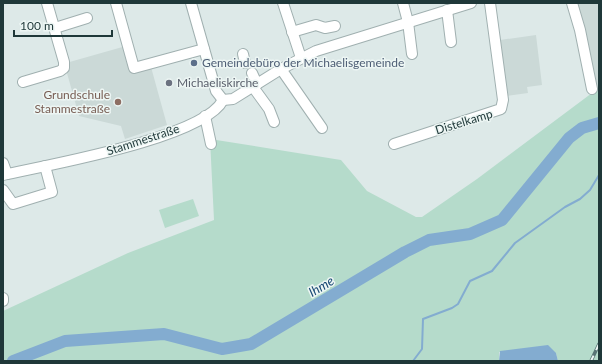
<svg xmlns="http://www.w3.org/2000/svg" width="602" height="364" viewBox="0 0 602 364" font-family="Lato,sans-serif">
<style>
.built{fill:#cbd9d7}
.green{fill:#b5dbcb}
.water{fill:#83acd0}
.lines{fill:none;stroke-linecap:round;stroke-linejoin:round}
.stream{stroke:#83acd0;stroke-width:2}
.river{stroke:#83acd0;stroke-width:12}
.minor-casing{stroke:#a0b0b0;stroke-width:12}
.minor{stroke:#fff;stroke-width:10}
.rail-casing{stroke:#587475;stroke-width:3.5}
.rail{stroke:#edf6f4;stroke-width:2;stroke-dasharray:6;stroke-linecap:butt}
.service-dot{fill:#5c6f8a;stroke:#edf6f4;stroke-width:1.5}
.worship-dot{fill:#6b7280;stroke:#edf6f4;stroke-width:1.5}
.education-dot{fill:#8d6e63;stroke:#edf6f4;stroke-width:1.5}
.labels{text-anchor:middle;stroke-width:3;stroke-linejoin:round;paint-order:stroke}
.service-label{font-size:12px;fill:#4e5e75;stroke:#edf6f4;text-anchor:start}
.worship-label{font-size:12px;fill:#5b616d;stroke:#edf6f4;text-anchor:start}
.education-label{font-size:12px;fill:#785e54;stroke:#edf6f4;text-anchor:end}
.street-label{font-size:12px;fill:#1f3839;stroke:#edf6f4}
.water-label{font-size:13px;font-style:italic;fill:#194974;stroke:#edf6f4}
</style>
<rect width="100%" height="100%" fill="#dde9e8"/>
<!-- built -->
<g class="built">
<path d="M577 3H599V89L596 90Z"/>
<path d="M536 35 542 85 527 87 528 93 507 96 500 40Z"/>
<path d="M126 46 133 72 151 67 167 125 125 139 121 126 79 116 65 66 66 63Z"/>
</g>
<!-- green -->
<g class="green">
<path d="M599 89V361H558L556 353 499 352V361H3V311L128 253 214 220 210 139 341 160 367 191 416 217H422L477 179 596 90Z"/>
<path d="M193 199 199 216 165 228 159 210Z"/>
</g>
<!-- water -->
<path class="water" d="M548 345 556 353 558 361H499L500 351Z"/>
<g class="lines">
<!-- stream -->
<path class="stream" d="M413 361 422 349 423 319 452 308 458 304 470 281 492 271 515 243 565 207 580 199 590 190 599 175"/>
<!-- river -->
<path class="river" d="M13 361 65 341 164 334 222 349 251 344 405 252 429 240 470 234 502 220 569 138 582 128 599 123"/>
<!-- minor casing -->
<g class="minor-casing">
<g id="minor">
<path d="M116 3 134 68 204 49"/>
<path d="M191 3 216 91 223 100"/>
<path d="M283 3 301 58"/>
<path d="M403 3 408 22 412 54"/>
<path d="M572 3 580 30 592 89"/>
<path d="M447 10 451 42"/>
<path d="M55 28 87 18"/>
<path d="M292 32 316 25 325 28 335 26"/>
<path d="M243 54 245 63"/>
<path d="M281 69 322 128"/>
<path d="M252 73 257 84"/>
<path d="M23 82 60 71 64 68V62L47 3"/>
<path d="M253 87 269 109 274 122"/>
<path d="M223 100 233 99 281 69 316 51 471 3"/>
<path d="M205 116 211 144"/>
<path d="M394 144 501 109 503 100 490 3"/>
<path d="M3 163 7 174"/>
<path d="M3 175C47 165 204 138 223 100"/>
<path d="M3 190 13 204 52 192 45 166"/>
<path d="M3 301V298"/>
</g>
</g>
<!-- minor -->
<use href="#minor" class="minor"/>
<!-- rail casing -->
<g class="rail-casing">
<path id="rail" d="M591 361 599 344"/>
</g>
<!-- rail -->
<use href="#rail" class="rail"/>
</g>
<!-- markers -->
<circle class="service-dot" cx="194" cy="63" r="4"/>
<circle class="worship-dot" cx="169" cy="83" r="4"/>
<circle class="education-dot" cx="118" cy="102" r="4"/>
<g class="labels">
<!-- service labels -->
<g class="service-label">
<text x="202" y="67">Gemeindebüro der Michaelisgemeinde</text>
</g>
<!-- worship labels -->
<g class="worship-label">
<text x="177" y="87">Michaeliskirche</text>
</g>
<!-- education labels -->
<g class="education-label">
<text x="110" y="99">Grundschule<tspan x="110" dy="14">Stammestraße</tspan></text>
</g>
<!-- street labels -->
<g class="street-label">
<text transform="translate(464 122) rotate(-17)" y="4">Distelkamp</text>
<text transform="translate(143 140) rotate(-18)" y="4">Stammestraße</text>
</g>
<!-- water labels -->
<g class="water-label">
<text transform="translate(321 286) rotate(-31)" y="5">Ihme</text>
</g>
</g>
<!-- border -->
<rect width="602" height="364" fill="none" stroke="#1f3839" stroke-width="8"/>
<!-- scale -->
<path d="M14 30v6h98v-6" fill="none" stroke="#1f3839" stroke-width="2"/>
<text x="20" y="30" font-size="12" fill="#1f3839" stroke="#edf6f4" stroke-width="3" paint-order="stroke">100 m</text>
</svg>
